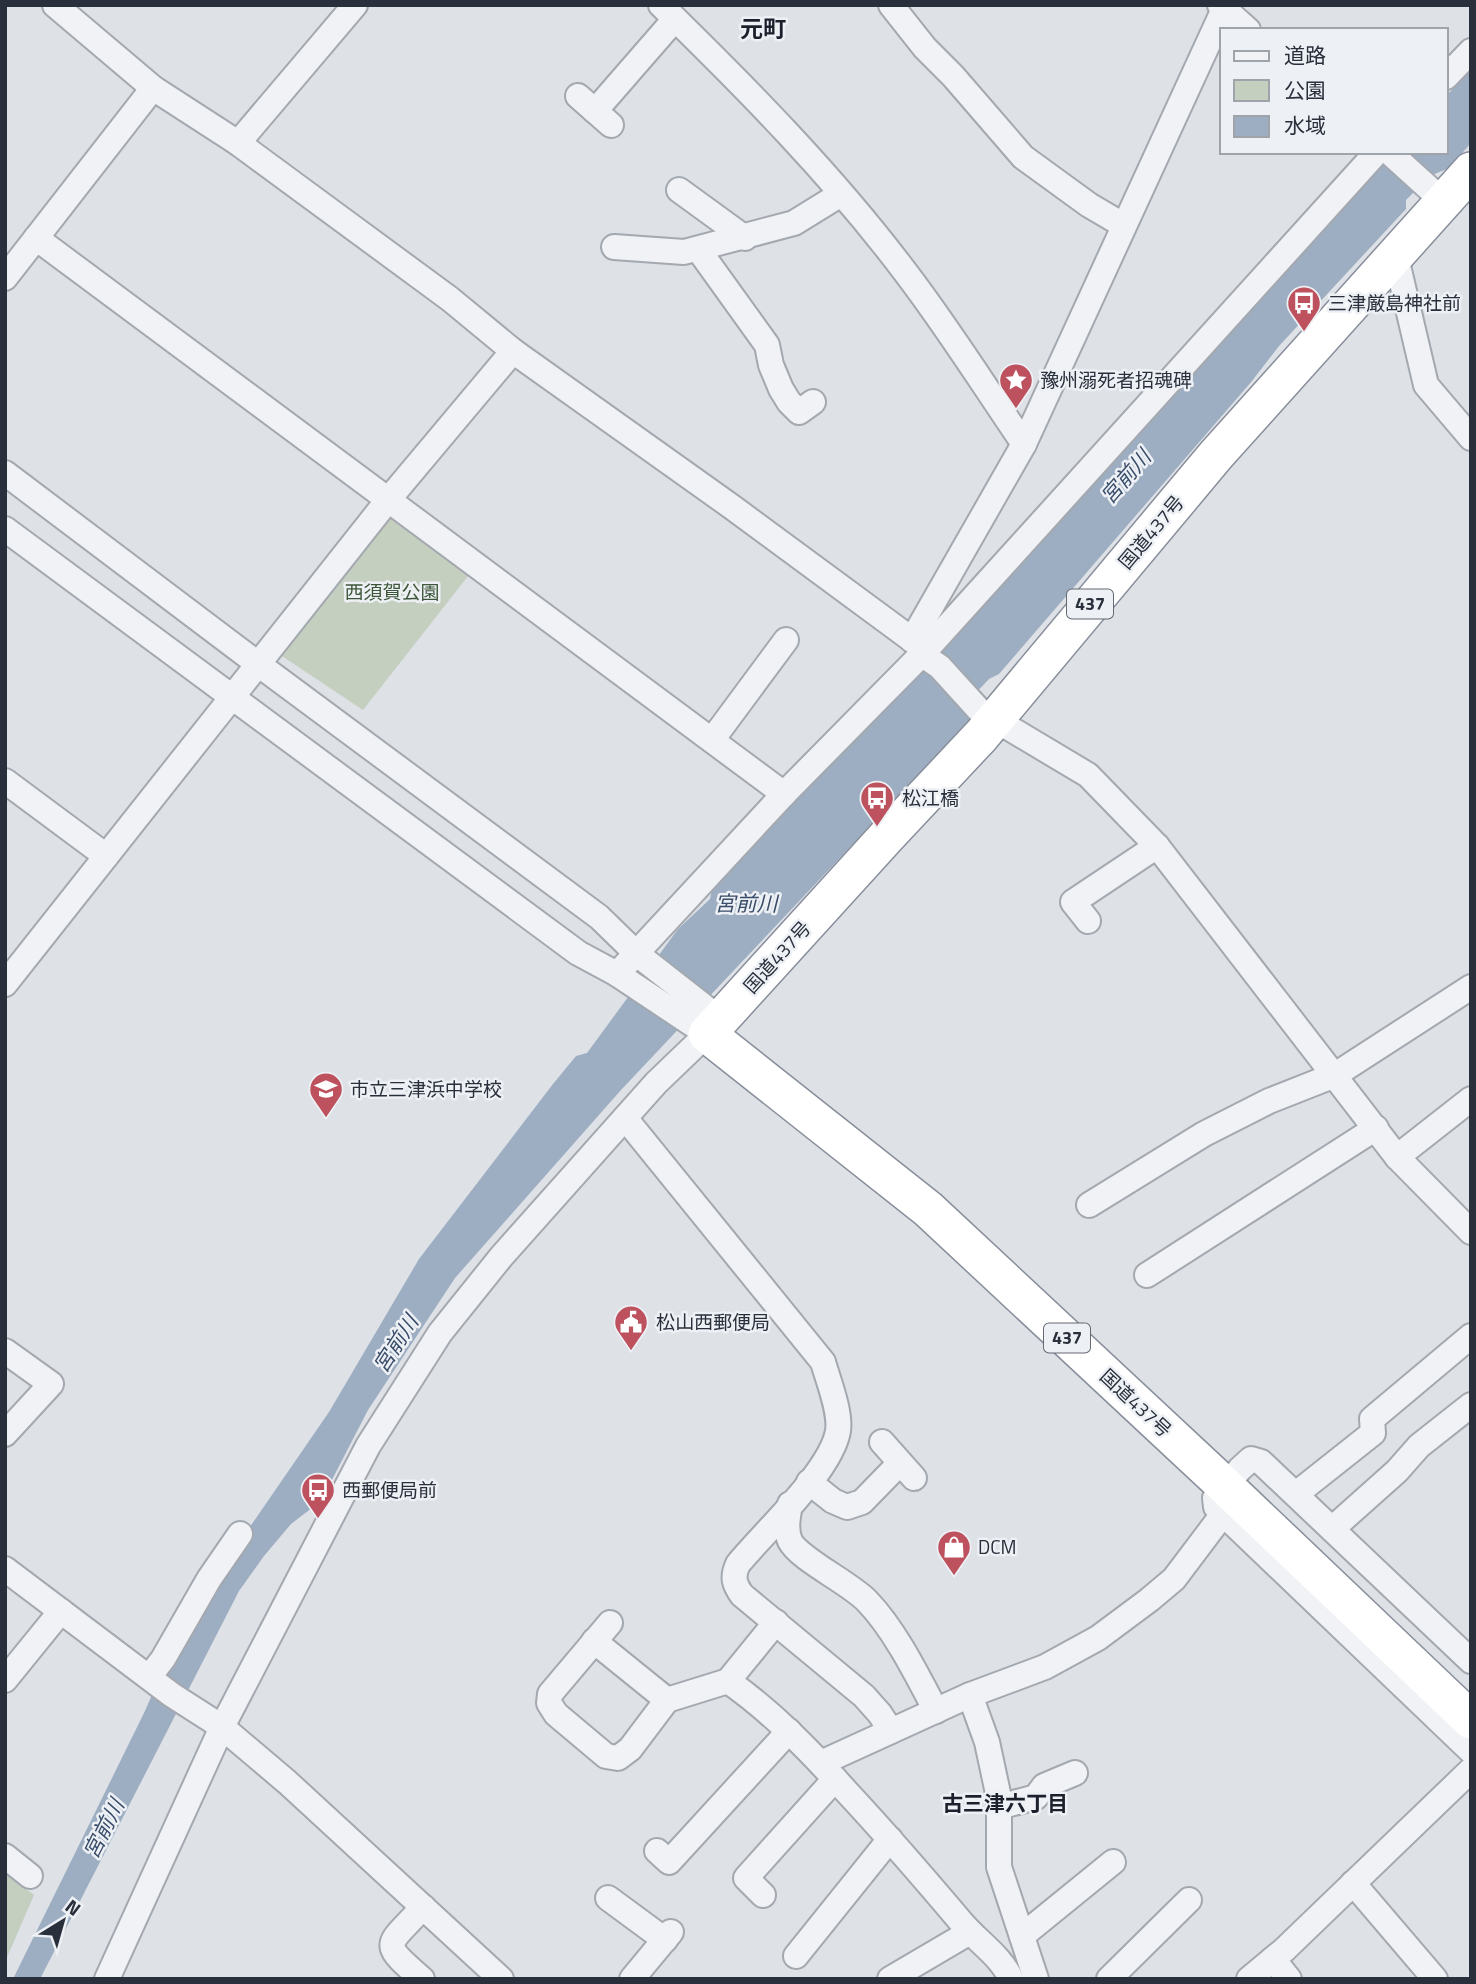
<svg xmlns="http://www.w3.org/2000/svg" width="1476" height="1984" viewBox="0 0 1476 1984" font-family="'Titillium Web','Noto Sans JP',sans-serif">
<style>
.green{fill:#c4cfc0}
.water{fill:#9daec2}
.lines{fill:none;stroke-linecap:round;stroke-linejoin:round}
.minor-casing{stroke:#a4a8af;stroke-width:28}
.highway-casing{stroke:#888e9b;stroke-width:40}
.minor{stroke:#f0f2f5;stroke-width:24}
.highway{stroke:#fff;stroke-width:37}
.labels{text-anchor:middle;stroke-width:5;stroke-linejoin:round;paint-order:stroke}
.shield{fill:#edf0f4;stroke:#646972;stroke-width:2}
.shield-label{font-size:18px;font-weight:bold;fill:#292f3b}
.poi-label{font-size:19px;fill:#292f3b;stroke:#edf0f4;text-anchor:start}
.street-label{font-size:19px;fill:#292f3b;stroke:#edf0f4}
.park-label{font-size:19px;fill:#3d5538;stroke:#edf0f4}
.water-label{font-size:21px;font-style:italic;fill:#394d6a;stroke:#edf0f4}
.neighbourhood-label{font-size:21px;font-weight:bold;fill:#1c202c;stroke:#edf0f4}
.quarter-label{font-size:23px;font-weight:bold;fill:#1c202c;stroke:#edf0f4}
</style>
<rect width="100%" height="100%" fill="#dee1e6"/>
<!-- green -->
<g class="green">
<path d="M391 510 472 571 363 710 282 656Z"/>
<path d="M5 1873 34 1895 5 1962Z"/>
</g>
<!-- water -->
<path class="water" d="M1471 70V143L1449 168 1430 176 1406 200V209L1279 346 1252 381 999 674 989 679 969 700 973 717 621 1090 455 1278 368 1410 321 1501 291 1524 264 1556 239 1591 40 1979H13L144 1713 168 1659 212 1582 329 1412 419 1259 553 1084 576 1056 587 1053 678 929 710 899 712 889 930 660 1395 152H1446V96Z"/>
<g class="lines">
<!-- minor casing -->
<g class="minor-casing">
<g id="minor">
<path d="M55 5 153 88 238 143 450 299 513 351 732 507 926 650 930 660 940 667 979 710 1088 775 1157 846 1397 1157 1471 1232"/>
<path d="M661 5C747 89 833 176 906 273 948 328 985 387 1024 444"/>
<path d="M891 5 925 48 953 76 1023 157 1089 205 1123 225"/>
<path d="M1220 5 1248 30"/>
<path d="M1446 77 1471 51"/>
<path d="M578 96 611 125"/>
<path d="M595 111 675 19"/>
<path d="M238 143 355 5"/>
<path d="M1389 152 1443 201"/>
<path d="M679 190 745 238"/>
<path d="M36 238 784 794"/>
<path d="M614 247 684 252 794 223 841 194"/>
<path d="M698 249 767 345 771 365 781 389 789 402 799 412 813 402"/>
<path d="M1395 253 1426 385 1471 438"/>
<path d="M5 278 153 88"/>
<path d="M5 473 258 664 599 917 637 954 720 1019"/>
<path d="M5 529 578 953 617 974 707 1034 656 1083 501 1257 440 1333 368 1446 222 1727 107 1979"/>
<path d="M912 640 1024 444 1224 9"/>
<path d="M712 740 786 640"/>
<path d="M5 781 106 856"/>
<path d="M1088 921 1073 902 1157 846"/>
<path d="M617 974 784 794 926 650 1377 152"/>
<path d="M5 984 388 500 513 351"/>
<path d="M625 1118 823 1362C828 1380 841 1412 838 1431 831 1471 765 1531 738 1564 732 1577 734 1584 742 1595L864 1696 880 1714 891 1731"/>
<path d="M1397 1157 1471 1099"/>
<path d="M1089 1205 1204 1134 1269 1101 1335 1075 1471 987"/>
<path d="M1147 1275 1376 1128"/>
<path d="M5 1351 51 1384 5 1434"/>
<path d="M882 1442 914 1478"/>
<path d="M809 1482 833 1501 847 1507 862 1502 900 1463"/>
<path d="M1296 1494 1373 1433 1372 1419 1471 1336"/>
<path d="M790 1504C788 1516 785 1529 790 1541 799 1559 850 1583 867 1601 895 1630 917 1675 936 1711"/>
<path d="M1332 1529 1397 1471 1419 1446 1471 1405"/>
<path d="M5 1569 172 1695 222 1727 287 1782 501 1979"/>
<path d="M610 1623 550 1694 549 1703 556 1714 606 1756 618 1758 630 1749 667 1700 728 1681 776 1622"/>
<path d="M594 1641 667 1700"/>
<path d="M1471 1661 1261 1462 1251 1459 1240 1469 1215 1498 1216 1507 1471 1751"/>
<path d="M149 1677 163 1659 209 1579 240 1534"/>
<path d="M5 1680 61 1611"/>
<path d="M728 1681C772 1712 809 1750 845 1790 885 1833 924 1878 962 1923 978 1942 1001 1956 1011 1979"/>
<path d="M970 1695 987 1742 999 1798V1867L1036 1979"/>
<path d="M821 1763 970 1695 1045 1667 1098 1638 1149 1600 1174 1579 1223 1514"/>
<path d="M999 1807 1036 1797 1044 1786 1075 1773"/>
<path d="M657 1851 669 1862 789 1731"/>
<path d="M5 1856 30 1876"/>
<path d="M1353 1883 1435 1979"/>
<path d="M763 1895 746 1878 835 1779"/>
<path d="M608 1898 665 1940"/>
<path d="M1022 1936 1113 1862"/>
<path d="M796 1956 890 1839"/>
<path d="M1273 1959 1289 1979"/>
<path d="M422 1979C378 1941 387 1947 423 1907"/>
<path d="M632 1979 671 1932"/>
<path d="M890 1979 970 1932"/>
<path d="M1109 1979 1189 1900"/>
<path d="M1249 1979 1284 1950 1471 1770"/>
</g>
</g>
<!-- highway casing -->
<g class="highway-casing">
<path id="highway" d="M1471 171 1216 455 981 736 888 835 707 1034 928 1209 1224 1485 1471 1720"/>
</g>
<!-- minor -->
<use href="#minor" class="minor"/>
<!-- highway -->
<use href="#highway" class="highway"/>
</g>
<!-- icons -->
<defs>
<g id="bus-pin" transform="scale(1.75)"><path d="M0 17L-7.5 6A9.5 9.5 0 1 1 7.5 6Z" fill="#bd515e" stroke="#edf0f4"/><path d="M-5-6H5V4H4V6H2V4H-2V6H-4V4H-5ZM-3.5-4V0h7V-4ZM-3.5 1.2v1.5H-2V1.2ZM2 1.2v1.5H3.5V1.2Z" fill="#fff"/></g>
<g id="sight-pin" transform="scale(1.75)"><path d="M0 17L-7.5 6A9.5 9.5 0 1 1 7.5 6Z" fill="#bd515e" stroke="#edf0f4"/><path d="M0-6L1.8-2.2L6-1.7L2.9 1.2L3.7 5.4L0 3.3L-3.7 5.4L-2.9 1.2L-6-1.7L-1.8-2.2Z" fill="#fff"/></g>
<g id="school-pin" transform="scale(1.75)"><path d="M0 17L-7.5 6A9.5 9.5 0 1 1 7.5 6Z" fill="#bd515e" stroke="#edf0f4"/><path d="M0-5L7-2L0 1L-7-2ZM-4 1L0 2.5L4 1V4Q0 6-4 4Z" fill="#fff"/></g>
<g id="civic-pin" transform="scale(1.75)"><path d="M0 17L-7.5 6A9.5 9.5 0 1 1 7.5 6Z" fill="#bd515e" stroke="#edf0f4"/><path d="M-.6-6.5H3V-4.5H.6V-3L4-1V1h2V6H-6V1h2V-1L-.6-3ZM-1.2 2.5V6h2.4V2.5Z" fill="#fff"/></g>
<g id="shop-pin" transform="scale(1.75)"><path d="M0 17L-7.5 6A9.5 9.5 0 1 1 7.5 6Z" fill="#bd515e" stroke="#edf0f4"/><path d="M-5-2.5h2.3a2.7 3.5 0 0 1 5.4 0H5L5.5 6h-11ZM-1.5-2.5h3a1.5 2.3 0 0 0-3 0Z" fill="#fff"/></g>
</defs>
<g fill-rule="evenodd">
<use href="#bus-pin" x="1304" y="303"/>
<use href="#sight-pin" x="1016" y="380"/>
<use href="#bus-pin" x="877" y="798"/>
<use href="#school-pin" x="326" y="1089"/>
<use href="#civic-pin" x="631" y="1322"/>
<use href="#bus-pin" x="318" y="1490"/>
<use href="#shop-pin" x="954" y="1547"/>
</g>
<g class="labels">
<!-- shield labels -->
<g class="shield">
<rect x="1067" y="589.5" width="46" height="29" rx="5"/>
<rect x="1044" y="1323.5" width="46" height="29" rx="5"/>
</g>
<g class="shield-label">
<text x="1090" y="610">437</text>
<text x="1067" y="1344">437</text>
</g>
<!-- poi labels -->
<g class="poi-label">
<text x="1328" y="310">三津厳島神社前</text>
<text x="1040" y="387">豫州溺死者招魂碑</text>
<text x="902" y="805">松江橋</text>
<text x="350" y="1096">市立三津浜中学校</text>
<text x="656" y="1329">松山西郵便局</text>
<text x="342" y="1497">西郵便局前</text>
<text x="978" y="1554">DCM</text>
</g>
<!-- street labels -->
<g class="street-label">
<text transform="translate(1151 532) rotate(-50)" y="7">国道437号</text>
<text transform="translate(777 957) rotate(-48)" y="7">国道437号</text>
<text transform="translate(1136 1403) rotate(43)" y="7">国道437号</text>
</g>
<!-- park labels -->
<g class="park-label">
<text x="392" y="599">西須賀公園</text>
</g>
<!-- water labels -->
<g class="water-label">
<text transform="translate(1126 477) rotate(-49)" y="7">宮前川</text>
<text x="746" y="911">宮前川</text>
<text transform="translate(396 1344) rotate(-57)" y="7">宮前川</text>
<text transform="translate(104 1829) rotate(-63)" y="7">宮前川</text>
</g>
<!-- neighbourhood labels -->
<g class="neighbourhood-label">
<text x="1005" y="1811">古三津六丁目</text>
</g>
<!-- quarter labels -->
<g class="quarter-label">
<text x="763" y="37">元町</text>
</g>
</g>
<!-- border -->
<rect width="1476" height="1984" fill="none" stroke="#292f3b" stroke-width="14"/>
<!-- legend -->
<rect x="1220" y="28" width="228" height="126" fill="#edf0f4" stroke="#9fa3aa" stroke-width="2"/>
<rect x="1234" y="51" width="35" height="10" fill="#f0f2f5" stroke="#9fa3aa" stroke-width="2"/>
<text x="1284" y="63" font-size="21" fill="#292f3b">道路</text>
<rect x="1234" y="80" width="35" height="21" fill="#c4cfc0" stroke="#9fa3aa" stroke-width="2"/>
<text x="1284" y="98" font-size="21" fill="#292f3b">公園</text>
<rect x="1234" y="116" width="35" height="21" fill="#9daec2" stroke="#9fa3aa" stroke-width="2"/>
<text x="1284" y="133" font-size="21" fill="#292f3b">水域</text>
<!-- north arrow -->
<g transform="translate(63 1921) rotate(37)" stroke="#edf0f4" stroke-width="5" paint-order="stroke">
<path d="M0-5L12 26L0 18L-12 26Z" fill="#292f3b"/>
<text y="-10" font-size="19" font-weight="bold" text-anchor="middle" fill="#292f3b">N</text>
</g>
</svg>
